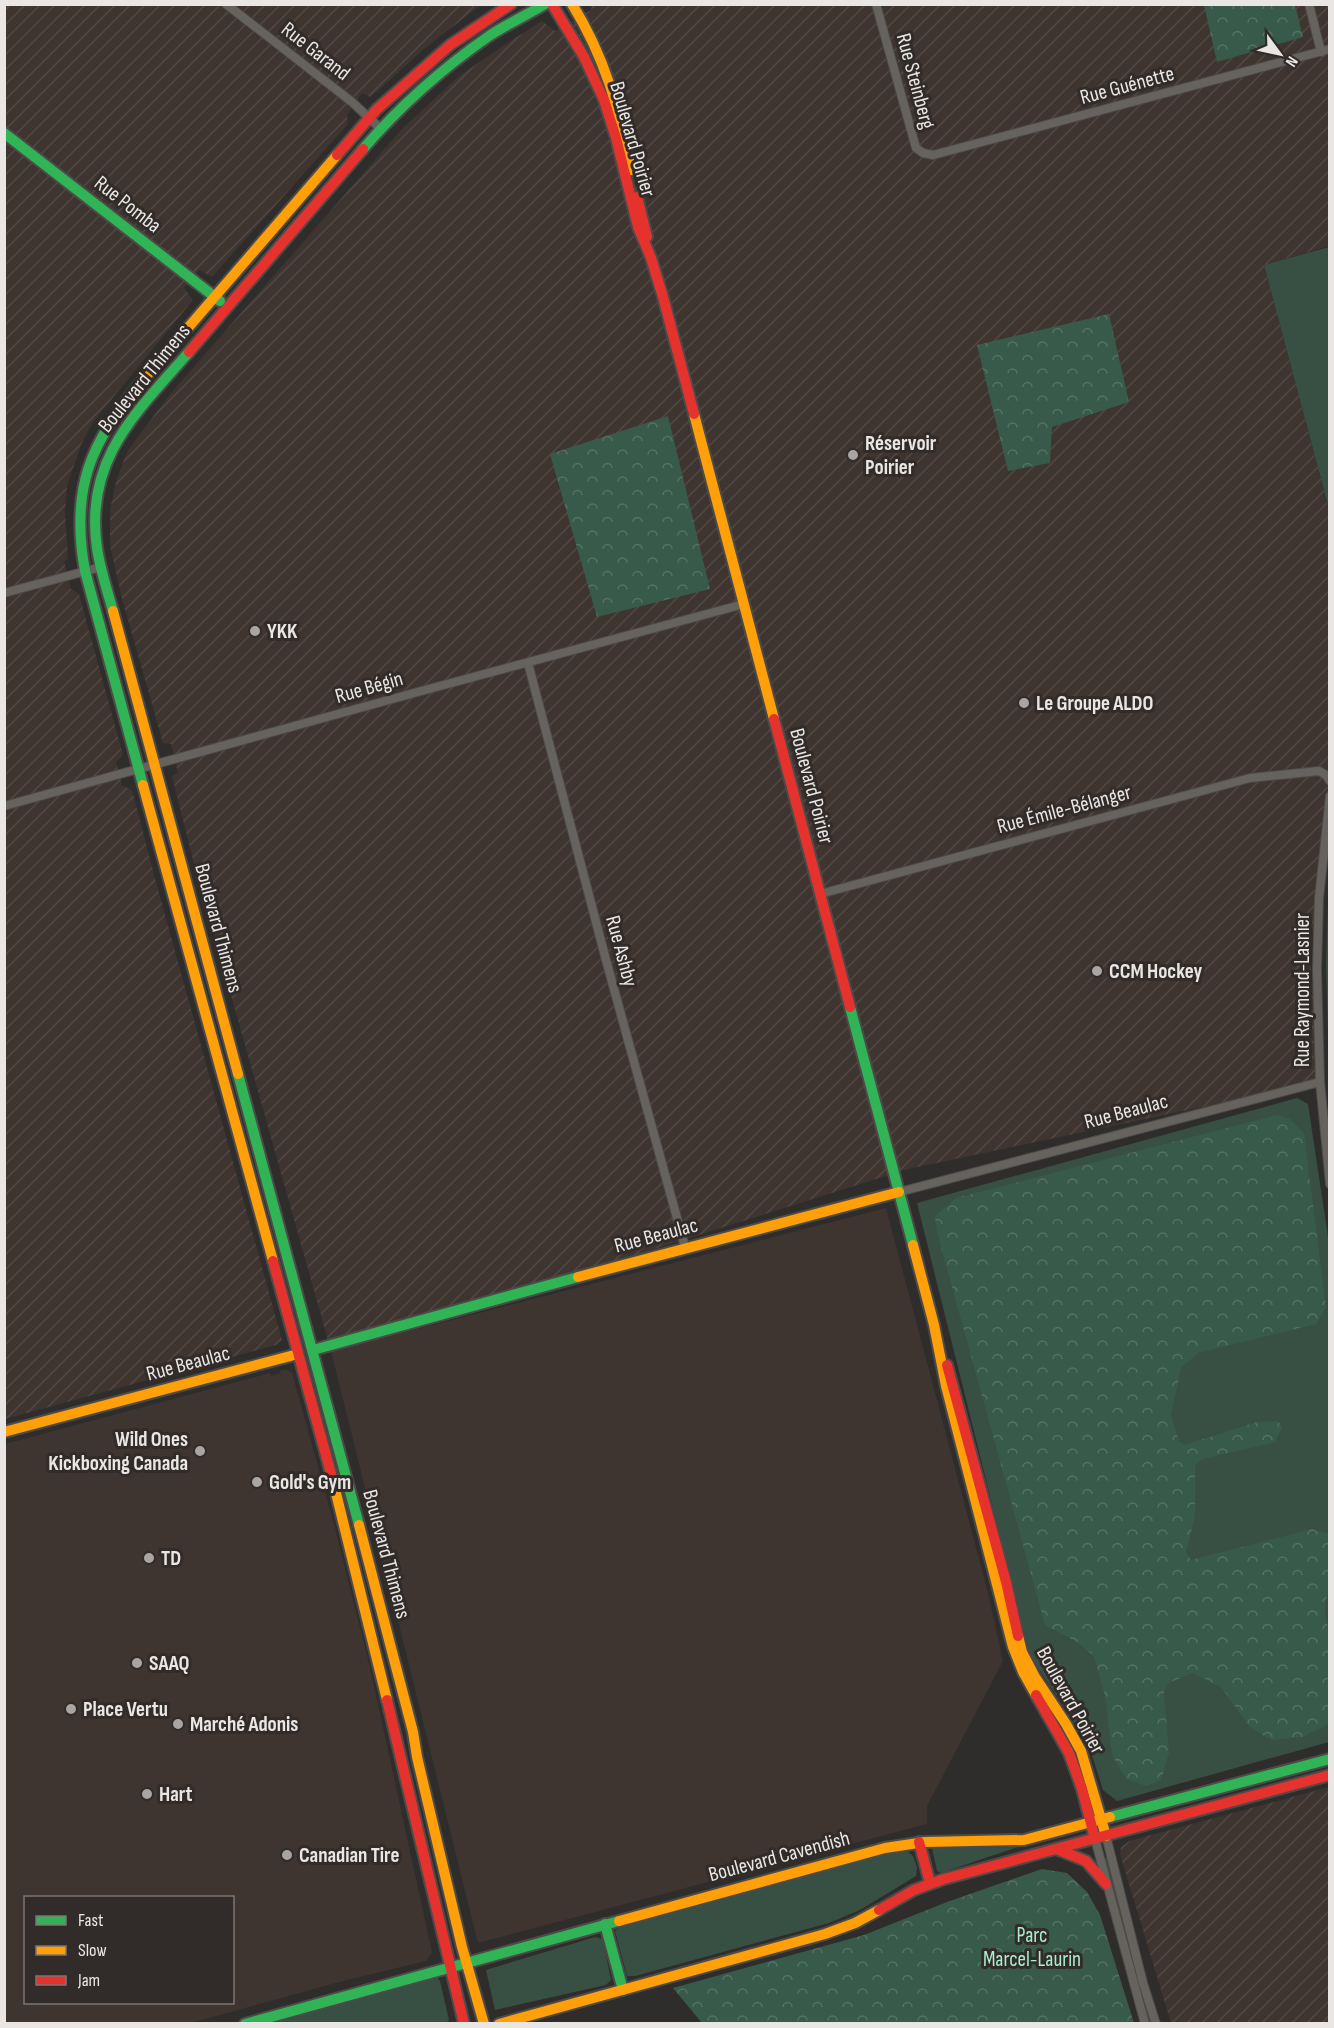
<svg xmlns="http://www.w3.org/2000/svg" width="1334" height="2028" viewBox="0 0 1334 2028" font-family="'Sofia Sans Condensed',sans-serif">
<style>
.built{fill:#3e3430;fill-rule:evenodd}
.industrial{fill:url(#industrial-furrows)}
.green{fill:#384f43}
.forest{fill:url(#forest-crowns)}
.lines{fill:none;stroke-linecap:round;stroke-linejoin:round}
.street-casing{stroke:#4c4b49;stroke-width:10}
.fast-casing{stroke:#4c4b49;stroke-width:14}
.slow-casing{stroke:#4c4b49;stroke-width:14}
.jam-casing{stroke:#4c4b49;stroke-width:14}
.street{stroke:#66635f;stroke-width:8}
.fast{stroke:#30b455;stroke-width:10}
.slow{stroke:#ff9f0a;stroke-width:10}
.jam{stroke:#e5322d;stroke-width:10}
.poi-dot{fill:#a8a5a3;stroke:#312c29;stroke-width:2}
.labels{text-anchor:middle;stroke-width:6;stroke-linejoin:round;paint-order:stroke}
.street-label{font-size:21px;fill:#e9e6e4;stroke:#312c29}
.poi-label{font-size:21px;font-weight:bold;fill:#e9e6e4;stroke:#312c29;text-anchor:start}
.park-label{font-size:21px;fill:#a8efcf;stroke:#312c29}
</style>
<defs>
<pattern id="industrial-furrows" width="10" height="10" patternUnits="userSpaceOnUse" patternTransform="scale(1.5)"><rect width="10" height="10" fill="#3e3430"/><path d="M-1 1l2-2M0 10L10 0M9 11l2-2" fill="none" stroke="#514844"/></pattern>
<pattern id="forest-crowns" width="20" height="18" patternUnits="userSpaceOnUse" patternTransform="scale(1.5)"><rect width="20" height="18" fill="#385a4a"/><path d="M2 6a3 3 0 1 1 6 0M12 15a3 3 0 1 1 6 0" fill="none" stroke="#557264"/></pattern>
</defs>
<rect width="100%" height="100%" fill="#2f2d2b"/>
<!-- built -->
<g class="built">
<path d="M886 1208 987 1589 1003 1661 927 1806V1824L478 1943 331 1351Z"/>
<path d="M281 1370H288L292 1373 334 1524 369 1663 432 1952 426 1961 343 1981 191 2023H5V1444L270 1373 271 1376 280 1373ZM26 1898H232V2002H26Z"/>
</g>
<!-- industrial -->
<g class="industrial">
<path d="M592 4 1329 5V246L1264 265 1329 509 1330 795 1324 806 1310 961 1320 1082 908 1169 331 1351 193 860 172 776 178 773 171 744 163 743 121 595 110 545V510L117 478 128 450 171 393 402 129 459 76 509 42 542 21 555 31 591 10Z"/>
<path d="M5 5H481L425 48 380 89 370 97 362 93 347 115 348 124 212 277 199 270 184 288 193 300 93 422 81 445 67 486 65 512 68 558 64 562 71 589 79 594 123 755 116 762 122 785 132 790 156 882 282 1340 276 1345 5 1419Z"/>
<path d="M1329 1787V2023H1171L1120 1854 1121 1847 1129 1841Z"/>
</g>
<!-- green -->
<g class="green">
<path d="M1329 247H1330L1329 509 1264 265Z"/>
<path d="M1329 875V1067L1326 965Z"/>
<path d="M1297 1098 1308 1104 1330 1250 1329 1742 1117 1801 1103 1790 1088 1743 1030 1656 917 1203Z"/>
<path d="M1018 1847 941 1873 937 1871 932 1848Z"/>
<path d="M907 1851 913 1856 917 1867 916 1876 860 1910 829 1923 635 1976H627L615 1931 624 1924 879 1855Z"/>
<path d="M1108 1857 1154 2023H1148L1103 1859Z"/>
<path d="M595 1937 603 1939 611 1980 606 1985 495 2010 486 1970Z"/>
<path d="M437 1977 440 1981 449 2020 445 2024H268Z"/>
</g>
<!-- forest -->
<g class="forest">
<path d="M1204 5H1295L1303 37 1217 62Z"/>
<path d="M1109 314 1129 402 1052 427 1050 463 1008 471 977 345Z"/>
<path d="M668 416 710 589 597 617 550 454Z"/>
<path d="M1277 1115 1290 1119 1304 1133 1326 1307 1316 1324 1198 1353 1181 1368 1171 1415 1179 1441 1184 1445 1257 1422 1278 1421 1282 1427 1275 1442 1203 1459 1195 1465V1516L1186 1552 1191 1560 1312 1529 1329 1534V1591C1323 1604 1324 1619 1330 1632L1329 1724 1302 1737 1271 1740 1250 1727 1221 1687 1192 1673 1169 1683 1164 1691 1169 1753 1161 1780 1146 1786 1126 1779 1112 1755 1105 1696 1094 1656 1077 1642 1045 1625 937 1232 935 1216 956 1198Z"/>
<path d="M1042 1869 1067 1873 1087 1892 1100 1915 1134 2023H702L673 1988 864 1935 947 1902Z"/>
</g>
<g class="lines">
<!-- street casing -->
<g class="street-casing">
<g id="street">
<path d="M226 4 352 102 381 129"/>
<path d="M876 4 916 148 923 153 933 155 1330 49"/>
<path d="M1309 4 1321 52"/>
<path d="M4 593 101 567"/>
<path d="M528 663 606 960 685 1247"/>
<path d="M1330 796 1319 898 1317 970 1320 1082 1330 1184"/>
<path d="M4 806 414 693 744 604"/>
<path d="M820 894 1250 778 1319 771 1326 775 1330 781"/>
<path d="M899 1192 1320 1082"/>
<path d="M1106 1836 1143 1983 1156 2024"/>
<path d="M1095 1839 1145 2024"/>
</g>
</g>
<!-- fast casing -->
<g class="fast-casing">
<g id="fast">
<path d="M4 133 220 301"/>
<path d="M363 149C400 106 443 68 489 36 507 24 527 15 545 4"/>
<path d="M143 380C90 441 70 490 85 571L143 785"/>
<path d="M113 611C107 590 100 569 97 548 84 459 136 413 189 352"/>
<path d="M850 1007 913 1245"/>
<path d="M238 1074 359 1525"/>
<path d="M313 1350 578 1277"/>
<path d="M1110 1817 1330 1759"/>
<path d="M605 1924 623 1990"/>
<path d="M245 2024 619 1921"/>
</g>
</g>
<!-- slow casing -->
<g class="slow-casing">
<g id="slow">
<path d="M572 4C605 57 619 109 631 170"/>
<path d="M143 380 337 155"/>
<path d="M694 414 774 719"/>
<path d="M113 611 238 1074"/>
<path d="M143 785 273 1261"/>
<path d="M913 1245 934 1325 946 1386 1013 1647 1023 1672 1036 1695"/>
<path d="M578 1277 899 1192"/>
<path d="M4 1432 298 1354"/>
<path d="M333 1481 387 1700"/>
<path d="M359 1525 413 1732 417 1757 462 1947 484 2024"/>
<path d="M1018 1636 1022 1652 1035 1677 1066 1724 1081 1751 1106 1836"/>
<path d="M619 1921 885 1848 925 1842 1024 1840 1110 1817"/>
<path d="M499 2024 825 1934 855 1923 879 1910"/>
</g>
</g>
<!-- jam casing -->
<g class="jam-casing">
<g id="jam">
<path d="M552 4 584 57 604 100 616 138 638 227 651 258 663 297 694 414"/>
<path d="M337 155 377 109 450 45 511 4"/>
<path d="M637 197 647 237"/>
<path d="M189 352 363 149"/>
<path d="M774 719 850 1007"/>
<path d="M273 1261 333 1481"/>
<path d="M947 1365 1006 1582 1018 1636"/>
<path d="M1036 1695 1069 1753 1082 1789 1095 1839"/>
<path d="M387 1700 464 2024"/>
<path d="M919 1842 930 1883"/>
<path d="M1059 1850 1086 1861 1106 1884"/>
<path d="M879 1910 914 1890 944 1879 1330 1775"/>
</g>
</g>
<!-- street -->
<use href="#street" class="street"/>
<!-- fast -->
<use href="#fast" class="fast"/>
<!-- slow -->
<use href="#slow" class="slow"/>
<!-- jam -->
<use href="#jam" class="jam"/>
</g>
<!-- markers -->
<g class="poi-dot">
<circle cx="853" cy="455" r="6"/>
<circle cx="255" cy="631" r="6"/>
<circle cx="1024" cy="703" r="6"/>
<circle cx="1097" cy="971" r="6"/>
<circle cx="200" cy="1451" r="6"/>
<circle cx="257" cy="1482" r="6"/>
<circle cx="149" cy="1558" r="6"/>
<circle cx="137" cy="1663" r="6"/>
<circle cx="71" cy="1709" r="6"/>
<circle cx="178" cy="1724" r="6"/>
<circle cx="147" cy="1794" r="6"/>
<circle cx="287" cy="1855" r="6"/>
</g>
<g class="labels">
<!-- street labels -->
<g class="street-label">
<text transform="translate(316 51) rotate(38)" y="7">Rue Garand</text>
<text transform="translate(916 81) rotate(75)" y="7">Rue Steinberg</text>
<text transform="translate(1127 85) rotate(-15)" y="7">Rue Guénette</text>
<text transform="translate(633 139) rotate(74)" y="7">Boulevard Poirier</text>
<text transform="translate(128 204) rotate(38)" y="7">Rue Pomba</text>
<text transform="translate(144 378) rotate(-51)" y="7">Boulevard Thimens</text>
<text transform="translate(369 687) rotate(-16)" y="7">Rue Bégin</text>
<text transform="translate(812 786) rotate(75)" y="7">Boulevard Poirier</text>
<text transform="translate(1064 809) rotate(-15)" y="7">Rue Émile-Bélanger</text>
<text transform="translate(219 928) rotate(75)" y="7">Boulevard Thimens</text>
<text transform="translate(622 951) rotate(75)" y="7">Rue Ashby</text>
<text transform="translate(1302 990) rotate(-90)" y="7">Rue Raymond-Lasnier</text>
<text transform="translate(1126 1111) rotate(-15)" y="7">Rue Beaulac</text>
<text transform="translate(656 1235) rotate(-15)" y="7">Rue Beaulac</text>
<text transform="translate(188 1363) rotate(-15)" y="7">Rue Beaulac</text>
<text transform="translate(387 1554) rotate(75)" y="7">Boulevard Thimens</text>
<text transform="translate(1071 1700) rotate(61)" y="7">Boulevard Poirier</text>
<text transform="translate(779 1856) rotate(-15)" y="7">Boulevard Cavendish</text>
</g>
<!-- poi labels -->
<g class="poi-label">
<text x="865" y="450">Réservoir<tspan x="865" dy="24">Poirier</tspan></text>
<text x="267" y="638">YKK</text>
<text x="1036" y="710">Le Groupe ALDO</text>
<text x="1109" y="978">CCM Hockey</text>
<text x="188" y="1446" text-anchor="end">Wild Ones<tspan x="188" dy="24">Kickboxing Canada</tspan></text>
<text x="269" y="1489">Gold's Gym</text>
<text x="161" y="1565">TD</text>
<text x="149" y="1670">SAAQ</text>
<text x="83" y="1716">Place Vertu</text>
<text x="190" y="1731">Marché Adonis</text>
<text x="159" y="1801">Hart</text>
<text x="299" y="1862">Canadian Tire</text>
</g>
<!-- park labels -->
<g class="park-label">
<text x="1032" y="1942">Parc<tspan x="1032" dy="24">Marcel-Laurin</tspan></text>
</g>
</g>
<!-- border -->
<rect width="1334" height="2028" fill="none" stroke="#e9e6e4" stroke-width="12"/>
<!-- legend -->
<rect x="24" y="1896" width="210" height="108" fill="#312c29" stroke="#7b7674" stroke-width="1.5"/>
<rect x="36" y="1916" width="30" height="9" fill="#30b455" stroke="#7b7674" stroke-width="1.5"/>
<text x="78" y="1926" font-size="18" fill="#e9e6e4">Fast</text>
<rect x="36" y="1946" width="30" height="9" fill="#ff9f0a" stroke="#7b7674" stroke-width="1.5"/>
<text x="78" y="1956" font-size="18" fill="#e9e6e4">Slow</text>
<rect x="36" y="1976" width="30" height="9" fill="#e5322d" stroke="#7b7674" stroke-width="1.5"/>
<text x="78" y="1986" font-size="18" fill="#e9e6e4">Jam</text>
<!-- north arrow -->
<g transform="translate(1280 54) rotate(123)" stroke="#312c29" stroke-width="4.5" paint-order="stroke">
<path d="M0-4.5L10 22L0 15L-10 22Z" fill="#e9e6e4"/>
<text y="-9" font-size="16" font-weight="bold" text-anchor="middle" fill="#e9e6e4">N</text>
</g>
</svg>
